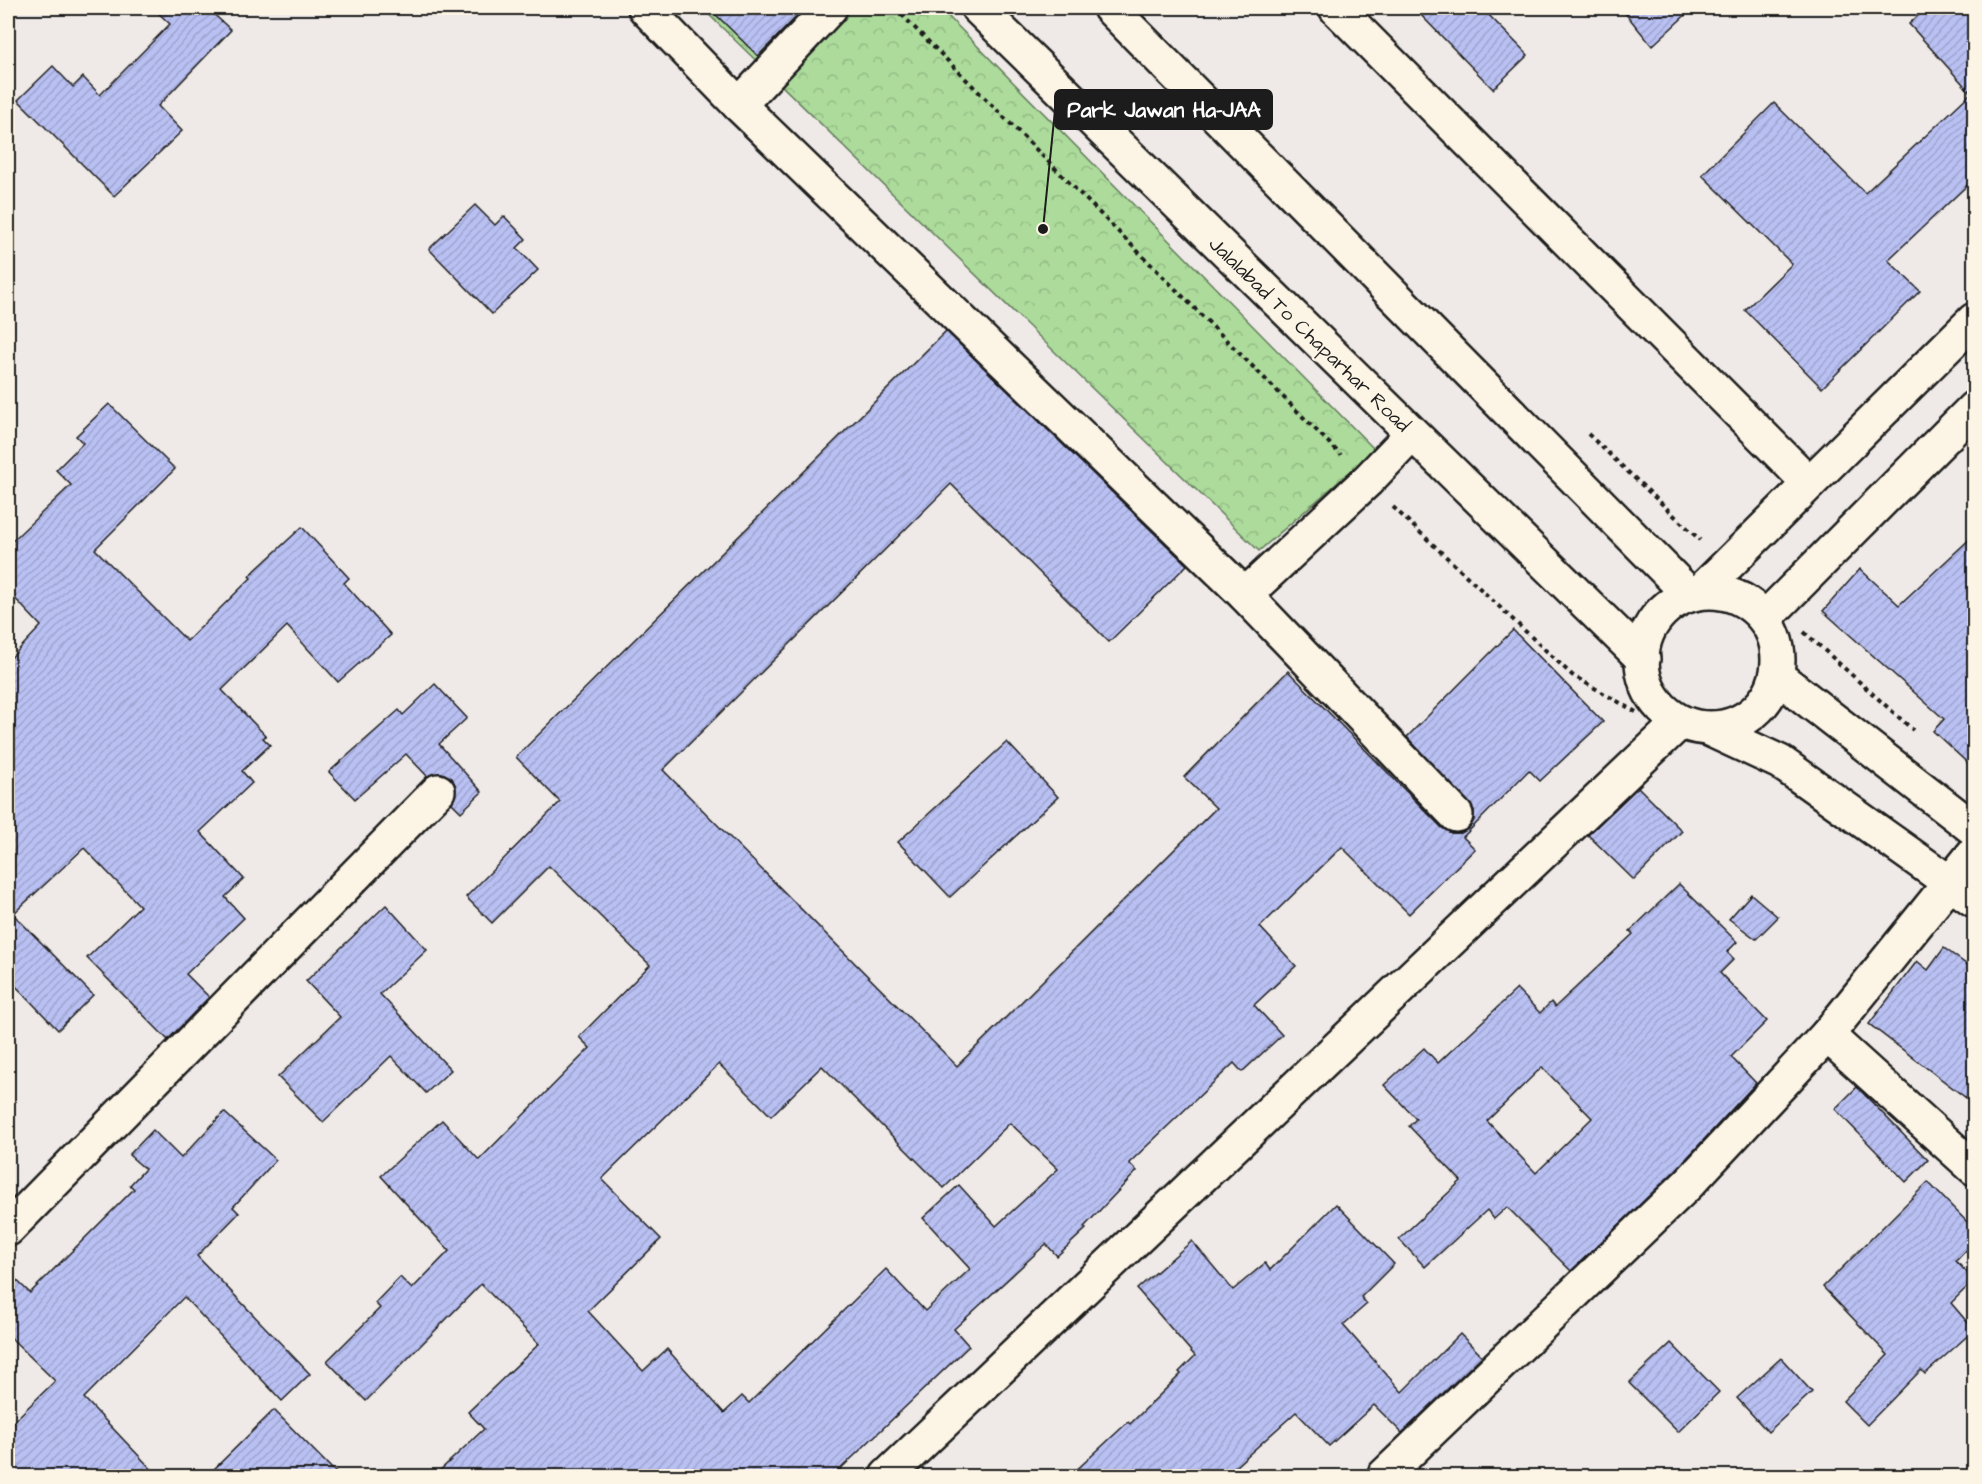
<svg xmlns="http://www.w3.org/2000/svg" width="1982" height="1484" viewBox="0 0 1982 1484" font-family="'Architects Daughter',sans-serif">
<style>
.forest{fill:url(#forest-crowns);stroke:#647c5c;stroke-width:1.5}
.building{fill:url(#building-hatch);stroke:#1c1c1c;stroke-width:1.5;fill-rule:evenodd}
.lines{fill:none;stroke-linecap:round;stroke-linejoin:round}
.minor-casing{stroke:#1c1c1c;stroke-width:38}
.major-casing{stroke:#1c1c1c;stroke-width:38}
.path{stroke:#1c1c1c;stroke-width:4;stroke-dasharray:4.5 4.5;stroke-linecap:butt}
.minor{stroke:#fcf5e5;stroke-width:33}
.major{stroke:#fcf5e5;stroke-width:33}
.labels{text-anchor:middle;stroke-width:4.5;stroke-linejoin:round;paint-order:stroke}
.street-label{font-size:20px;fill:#1c1c1c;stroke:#fcf5e5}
.leader{fill:none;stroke:#1c1c1c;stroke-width:2}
.callout-dot{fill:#1c1c1c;stroke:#fcf5e5;stroke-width:2}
.callout{fill:#1c1c1c;stroke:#1c1c1c;stroke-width:2}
.callout-label{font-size:21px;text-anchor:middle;font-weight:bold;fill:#fff}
</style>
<defs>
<pattern id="forest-crowns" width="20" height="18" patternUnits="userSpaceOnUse" patternTransform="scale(1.5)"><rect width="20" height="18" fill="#acdb9b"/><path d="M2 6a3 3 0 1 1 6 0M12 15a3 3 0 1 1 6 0" fill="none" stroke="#93bb85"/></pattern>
<pattern id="building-hatch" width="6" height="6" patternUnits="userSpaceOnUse" patternTransform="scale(1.5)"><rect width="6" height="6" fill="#b9c0f2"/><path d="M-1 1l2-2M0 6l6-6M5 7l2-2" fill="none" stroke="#9ea4cf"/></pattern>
</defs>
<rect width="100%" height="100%" fill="#efeae8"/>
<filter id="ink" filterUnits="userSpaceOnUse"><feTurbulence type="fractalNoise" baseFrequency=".0167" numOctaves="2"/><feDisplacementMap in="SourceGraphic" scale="12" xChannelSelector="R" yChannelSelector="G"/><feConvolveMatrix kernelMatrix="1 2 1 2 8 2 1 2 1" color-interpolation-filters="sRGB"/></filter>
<g filter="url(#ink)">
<!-- forest -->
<path class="forest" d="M702 8H940L1375 450 1259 551Z"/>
<!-- building -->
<g class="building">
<path d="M153 8H207L231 30 158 106 182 131 114 196 18 100 53 66 73 87 83 77 100 95 170 24Z"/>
<path d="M709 8H805L758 56Z"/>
<path d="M1414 8H1482L1528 55 1493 89Z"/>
<path d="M1621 8H1693L1652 46Z"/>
<path d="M1926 8H1974V179L1888 260 1920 291 1822 388 1745 310 1792 264 1702 175 1774 103 1865 193 1971 93 1909 24Z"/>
<path d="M475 205 495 225 504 216 526 239 517 248 538 270 492 314 429 249Z"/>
<path d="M946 331 1187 565 1109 642 951 484 663 770 957 1066 1216 808 1184 777 1288 671 1442 828 1451 833H1461L1469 828 1474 820V810L1407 737 1513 630 1603 722 1540 781 1529 770 1463 837 1475 849 1409 914 1342 847 1260 927 1296 966 1254 1005 1282 1035 1242 1072 1234 1063 1129 1163 1137 1171 1084 1227 1086 1229 1057 1256 1046 1244 954 1329 969 1346 833 1476H434L484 1429 468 1412 539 1344 481 1284 366 1401 327 1361 380 1308 375 1303 400 1277 412 1289 449 1251 381 1176 442 1120 479 1160 590 1048 579 1037 650 965 549 866 492 923 466 897 560 802 516 757ZM719 1064 771 1116 822 1066 944 1188 1010 1123 1058 1169 996 1226 959 1185 923 1218 970 1269 925 1311 886 1269 749 1403 742 1396 724 1413 667 1349 643 1371 588 1311 661 1239 602 1179Z"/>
<path d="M109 404 175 469 95 549 187 641 251 578 249 576 302 527 349 578 344 583 391 635 338 682 287 626 222 690 266 736 263 738 270 745 242 771 252 783 200 832 244 879 225 897 244 918 186 974 209 997 168 1040 87 958 140 906 84 848 13 914 93 995 58 1030 8 978V661L41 626 8 591V545L71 485 56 470 83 443 76 436Z"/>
<path d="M1974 535V769L1933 731 1944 719 1823 611 1860 569 1899 605Z"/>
<path d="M435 684 467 718 439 744 482 792 461 812 452 803 456 787 452 778 442 773 427 776 406 754 355 799 329 772 399 710 403 715Z"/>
<path d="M1007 742 1058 797 950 897 898 842Z"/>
<path d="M1638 787 1682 831 1634 880 1588 835Z"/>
<path d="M1679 884 1737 942 1727 952 1734 959 1720 973 1767 1021 1731 1057 1756 1083 1676 1170 1571 1271 1507 1207 1494 1219 1487 1210 1425 1267 1399 1239 1461 1181 1409 1126 1416 1119 1384 1085 1424 1048 1438 1063 1517 989 1540 1013 1551 1002 1555 1007 1633 934 1630 931ZM1542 1067 1592 1118 1536 1173 1487 1121Z"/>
<path d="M1751 894 1778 917 1756 939 1729 919Z"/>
<path d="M386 905 427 950 380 994 451 1070 426 1093 391 1056 323 1122 278 1077 340 1017 306 981Z"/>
<path d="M1944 948 1974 970V1104L1869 1024 1917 961 1928 970Z"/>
<path d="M1857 1087 1928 1160 1906 1182 1835 1109Z"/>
<path d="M224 1112 276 1160 233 1207 239 1213 197 1256 310 1374 282 1401 184 1297 84 1398 158 1476H8V1427L55 1381 8 1335V1272L30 1293 134 1189 130 1185 145 1169 129 1155 153 1130 181 1158Z"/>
<path d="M1928 1182 1974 1229V1242L1956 1261 1974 1280 1951 1303 1974 1330 1925 1374 1921 1370 1867 1425 1843 1401 1888 1355 1823 1287Z"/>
<path d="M1336 1204 1394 1264 1361 1297 1367 1304 1343 1325 1402 1392 1460 1334 1482 1356 1402 1433 1374 1405 1329 1446 1296 1412 1225 1476H1070L1128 1422 1130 1424 1181 1374 1179 1372 1195 1356 1137 1289 1192 1241 1233 1290 1265 1263 1270 1270Z"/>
<path d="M1671 1343 1719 1392 1678 1432 1629 1383Z"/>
<path d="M1781 1358 1812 1392 1768 1432 1737 1398Z"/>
<path d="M274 1410 339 1476H207Z"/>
</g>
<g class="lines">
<!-- minor casing -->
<g class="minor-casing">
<g id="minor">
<path d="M645 8 739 105 1245 595 1456 815"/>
<path d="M1336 8 1809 483"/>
<path d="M739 105 830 8"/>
<path d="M1700 592 1974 320"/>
<path d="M1245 595 1367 481 1412 434"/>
<path d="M1765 618 1974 408"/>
<path d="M1827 1035 1974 1168"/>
<path d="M8 1229 438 791"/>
<path d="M887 1476 1680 722"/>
<path d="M1384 1476 1689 1183 1827 1035 1974 853"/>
</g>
</g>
<!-- major casing -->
<g class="major-casing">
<g id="major">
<path d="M978 8 1643 659"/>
<path d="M1110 8 1690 595"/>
<circle cx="1710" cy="660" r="68"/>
<path d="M1777 676 1974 829"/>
<path d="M1709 729 1780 762 1974 900"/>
</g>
</g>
<!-- path -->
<g class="path">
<path d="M895 8 1341 455"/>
<path d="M1588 434 1700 540"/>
<path d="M1393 507 1572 675 1636 712"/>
<path d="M1804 632 1913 730"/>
</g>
<!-- minor -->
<use href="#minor" class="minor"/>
<!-- major -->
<use href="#major" class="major"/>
</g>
</g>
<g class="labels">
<!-- street labels -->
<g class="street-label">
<text transform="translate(1310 334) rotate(44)" y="7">Jalalabad To Chaparhar Road</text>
</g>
</g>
<!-- callouts -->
<path class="leader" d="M1043 229L1055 110"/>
<circle class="callout-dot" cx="1043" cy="229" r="6"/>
<rect class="callout" x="1055" y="90" width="217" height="39" rx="6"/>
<g class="callout-label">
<text x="1164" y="117">Park Jawan Ha-JAA</text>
</g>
<!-- margin -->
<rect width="1982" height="1484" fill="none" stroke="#fcf5e5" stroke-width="30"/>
<rect x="15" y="15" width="1952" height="1454" fill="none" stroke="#1c1c1c" stroke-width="2" filter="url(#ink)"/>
</svg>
